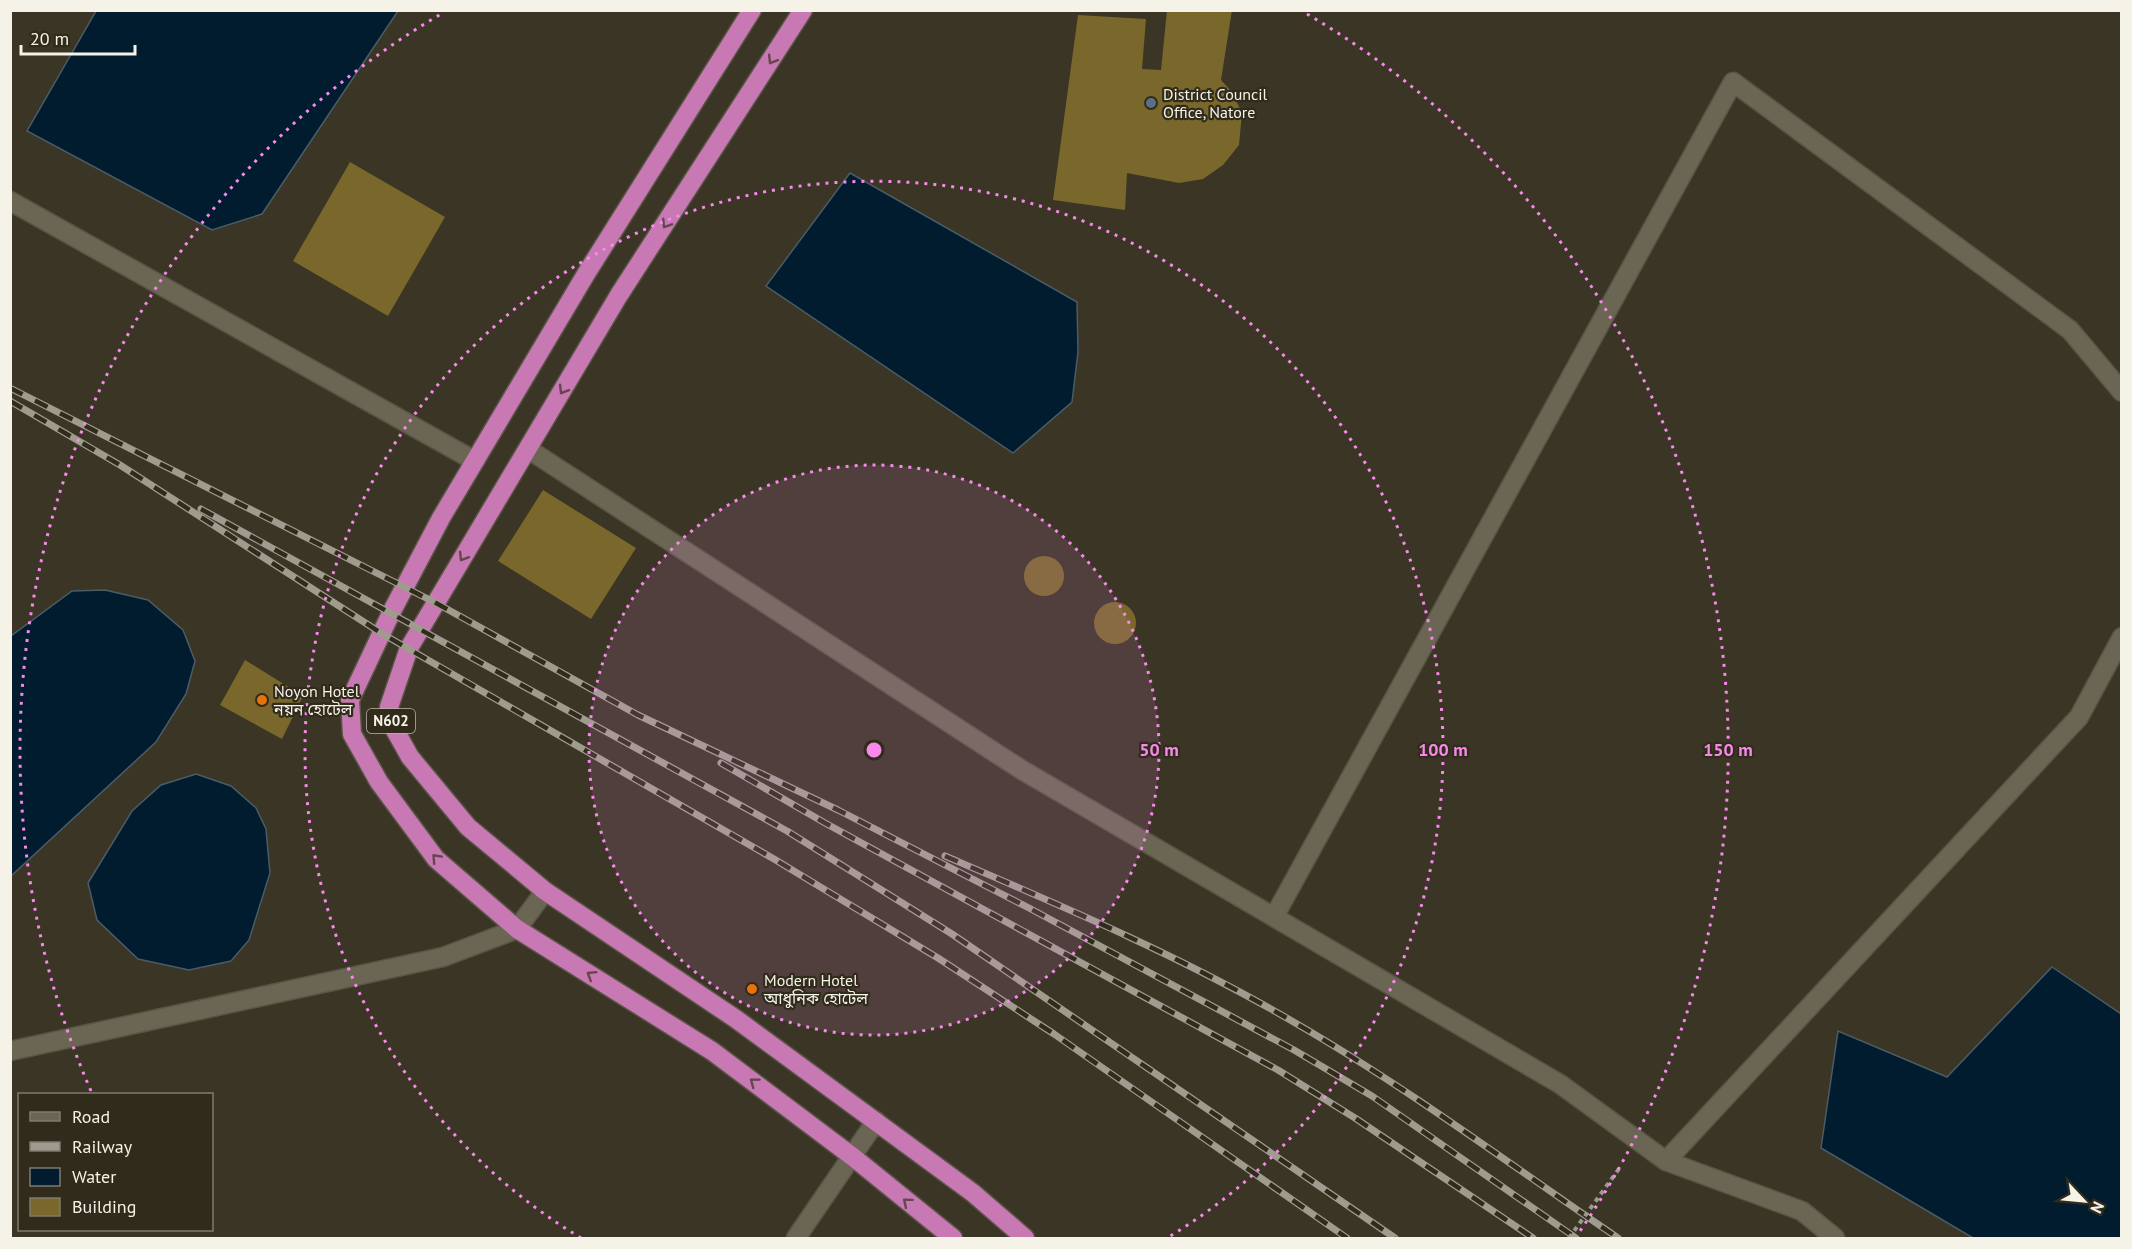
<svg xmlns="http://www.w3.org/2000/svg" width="2132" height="1249" viewBox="0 0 2132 1249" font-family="'PT Sans','Noto Sans Bengali',sans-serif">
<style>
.water{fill:#021c2f;stroke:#4b5c66;stroke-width:1.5}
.building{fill:#79672b}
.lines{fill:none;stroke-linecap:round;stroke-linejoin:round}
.minor-casing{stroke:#585446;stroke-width:21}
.tertiary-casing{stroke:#585446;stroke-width:21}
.trunk-casing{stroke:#585446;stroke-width:21}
.minor{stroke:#6b6654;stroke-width:18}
.tertiary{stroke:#6b6654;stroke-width:18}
.trunk{stroke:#c878b2;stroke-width:18}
.rail-casing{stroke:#9f9b8f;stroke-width:7}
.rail{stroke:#302b1b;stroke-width:4.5;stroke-dasharray:14;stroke-linecap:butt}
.path-bridge{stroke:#9e9a8e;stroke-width:4;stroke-dasharray:4.5 4.5;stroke-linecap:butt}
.oneway{stroke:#654650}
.ring{fill:none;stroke:#f888eb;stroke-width:3;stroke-dasharray:3 6}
.service-dot{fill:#5c6f8a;stroke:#302b1b;stroke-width:2}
.food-dot{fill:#e8710a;stroke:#302b1b;stroke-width:2}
.labels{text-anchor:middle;stroke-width:4.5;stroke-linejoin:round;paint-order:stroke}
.shield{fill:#302b1b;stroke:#bab6aa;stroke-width:1.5}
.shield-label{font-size:15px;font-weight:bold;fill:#f5f2e8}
.poi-label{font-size:16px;fill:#f5f2e8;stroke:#302b1b;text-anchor:start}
.centre{fill:#f888eb;stroke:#302b1b;stroke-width:3}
.ring-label{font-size:18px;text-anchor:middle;font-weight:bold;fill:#f888eb;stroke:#302b1b;stroke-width:4.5;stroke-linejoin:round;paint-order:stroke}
</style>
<rect width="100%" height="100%" fill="#3a3525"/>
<!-- water -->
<g class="water">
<path d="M96 11V10L398 11 262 214 212 230 27 131Z"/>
<path d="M850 173 1077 302 1078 352 1072 402 1013 453 766 286Z"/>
<path d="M105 590 148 600 183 630 195 661 186 694 156 742 11 876V636L72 591Z"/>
<path d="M196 774 231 786 256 808 266 829 270 873 249 940 231 961 189 970 138 959 97 920 88 883 132 811 161 785Z"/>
<path d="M2052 967 2121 1014V1238H1973L1821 1148 1838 1031 1947 1077Z"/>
</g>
<!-- building -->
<g class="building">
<path d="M1167 10H1232L1221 80 1232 92 1242 113 1239 145 1223 165 1203 179 1179 183 1127 173 1125 210 1053 200 1078 15 1146 19 1142 69 1161 70Z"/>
<path d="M350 162 445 217 388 316 293 261Z"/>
<path d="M543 490 636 548 591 619 498 561Z"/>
<circle cx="1044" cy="576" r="20"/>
<circle cx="1115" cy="623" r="21"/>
<path d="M245 660 303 696 282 739 220 705Z"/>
</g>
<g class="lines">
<!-- minor casing -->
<g class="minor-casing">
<path id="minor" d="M796 1238 876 1121"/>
</g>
<!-- tertiary casing -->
<g class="tertiary-casing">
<g id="tertiary">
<path d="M10 201 475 461"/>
<path d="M528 449 1022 770 1560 1084 1666 1161 1802 1211 1835 1238"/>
<path d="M1274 917 1733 82 2070 330 2122 392"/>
<path d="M10 1051 443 957 517 929 545 891"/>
<path d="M1666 1161 2079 717 2122 637"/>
</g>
</g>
<!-- trunk casing -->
<g class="trunk-casing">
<g id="trunk">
<path d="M752 10 586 274 441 518 392 611 350 700 352 734 379 782 436 859 517 929 712 1051 853 1157 953 1238"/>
<path d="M803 10 619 295 409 648 389 707 391 723 410 757 468 827 545 891 736 1019 973 1193 1025 1238"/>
</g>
</g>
<!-- minor -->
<use href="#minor" class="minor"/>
<!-- tertiary -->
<use href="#tertiary" class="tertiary"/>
<!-- trunk -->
<use href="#trunk" class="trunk"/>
<!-- rail casing -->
<g class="rail-casing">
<g id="rail">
<path d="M10 388 436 603 638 715 838 810 1029 908 1294 1050 1372 1096 1576 1238"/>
<path d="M10 401 120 465 381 633 774 859 938 958 1054 1034 1347 1238"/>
<path d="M201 509 787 831 952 934 1395 1238"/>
<path d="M721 763 825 823 1278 1070 1355 1118 1533 1238"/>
<path d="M945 856C1064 907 1185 958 1297 1024 1408 1088 1512 1166 1618 1238"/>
</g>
</g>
<!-- rail -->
<use href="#rail" class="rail"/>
<!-- path-bridge -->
<path class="path-bridge" d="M1569 1238 1621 1166"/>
</g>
<!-- one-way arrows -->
<defs><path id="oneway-chevron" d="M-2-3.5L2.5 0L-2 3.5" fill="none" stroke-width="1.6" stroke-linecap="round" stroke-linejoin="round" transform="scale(1.5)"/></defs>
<g class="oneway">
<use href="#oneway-chevron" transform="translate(772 60) rotate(122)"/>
<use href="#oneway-chevron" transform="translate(666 224) rotate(123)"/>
<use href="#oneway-chevron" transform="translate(563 390) rotate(121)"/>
<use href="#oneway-chevron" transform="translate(463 557) rotate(121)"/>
<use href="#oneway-chevron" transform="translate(436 858) rotate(-133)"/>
<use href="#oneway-chevron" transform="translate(591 975) rotate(-148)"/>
<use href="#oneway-chevron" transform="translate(754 1082) rotate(-143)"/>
<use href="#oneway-chevron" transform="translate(907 1202) rotate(-140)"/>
</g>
<!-- distance rings -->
<circle cx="874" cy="750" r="285" fill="#f888eb" fill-opacity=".12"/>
<g class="ring">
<circle cx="874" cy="750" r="285"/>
<path d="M581 1238A569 569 0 1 1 1167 1238"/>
<path d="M91 1091A854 854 0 0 1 441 14M1307 14A854 854 0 0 1 1578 1234"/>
</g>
<!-- markers -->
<circle class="service-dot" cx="1151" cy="103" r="6"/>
<g class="food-dot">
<circle cx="262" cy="700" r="6"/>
<circle cx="752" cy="989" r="6"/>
</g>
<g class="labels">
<!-- shield labels -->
<rect class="shield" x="367" y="709" width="48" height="24" rx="4.5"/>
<g class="shield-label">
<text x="391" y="726">N602</text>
</g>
<!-- poi labels -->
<g class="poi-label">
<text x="1163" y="100">District Council<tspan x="1163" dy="18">Office, Natore</tspan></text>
<text x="274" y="697">Noyon Hotel<tspan x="274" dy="18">নয়ন হোটেল</tspan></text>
<text x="764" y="986">Modern Hotel<tspan x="764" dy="18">আধুনিক হোটেল</tspan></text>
</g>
</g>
<circle cx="874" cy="750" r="9" class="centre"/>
<g class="ring-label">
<text x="1159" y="756">50 m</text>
<text x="1443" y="756">100 m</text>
<text x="1728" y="756">150 m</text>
</g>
<!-- border -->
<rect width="2132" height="1249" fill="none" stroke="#f5f2e8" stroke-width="24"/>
<!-- legend -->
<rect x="18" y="1093" width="195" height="138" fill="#302b1b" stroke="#7f7b6d" stroke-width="1.5"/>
<rect x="30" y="1112" width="30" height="9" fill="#6b6654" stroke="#7f7b6d" stroke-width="1.5"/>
<text x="72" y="1123" font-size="18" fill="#f5f2e8">Road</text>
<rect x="30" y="1142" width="30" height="9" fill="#9f9b8f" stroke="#7f7b6d" stroke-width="1.5"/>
<text x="72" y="1153" font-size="18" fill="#f5f2e8">Railway</text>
<rect x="30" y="1168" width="30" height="18" fill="#021c2f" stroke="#7f7b6d" stroke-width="1.5"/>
<text x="72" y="1183" font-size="18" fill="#f5f2e8">Water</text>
<rect x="30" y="1198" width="30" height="18" fill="#79672b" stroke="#7f7b6d" stroke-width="1.5"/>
<text x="72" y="1213" font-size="18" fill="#f5f2e8">Building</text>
<!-- north arrow -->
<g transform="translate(2084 1201) rotate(116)" stroke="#302b1b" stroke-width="4.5" paint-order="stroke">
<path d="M0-4.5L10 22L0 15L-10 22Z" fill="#f5f2e8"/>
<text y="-9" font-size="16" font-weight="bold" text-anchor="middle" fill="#f5f2e8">N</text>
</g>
<!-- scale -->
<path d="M21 45v9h114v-9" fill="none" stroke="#f5f2e8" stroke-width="3"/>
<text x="30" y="45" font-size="18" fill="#f5f2e8" stroke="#302b1b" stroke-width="4.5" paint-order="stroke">20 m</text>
</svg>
